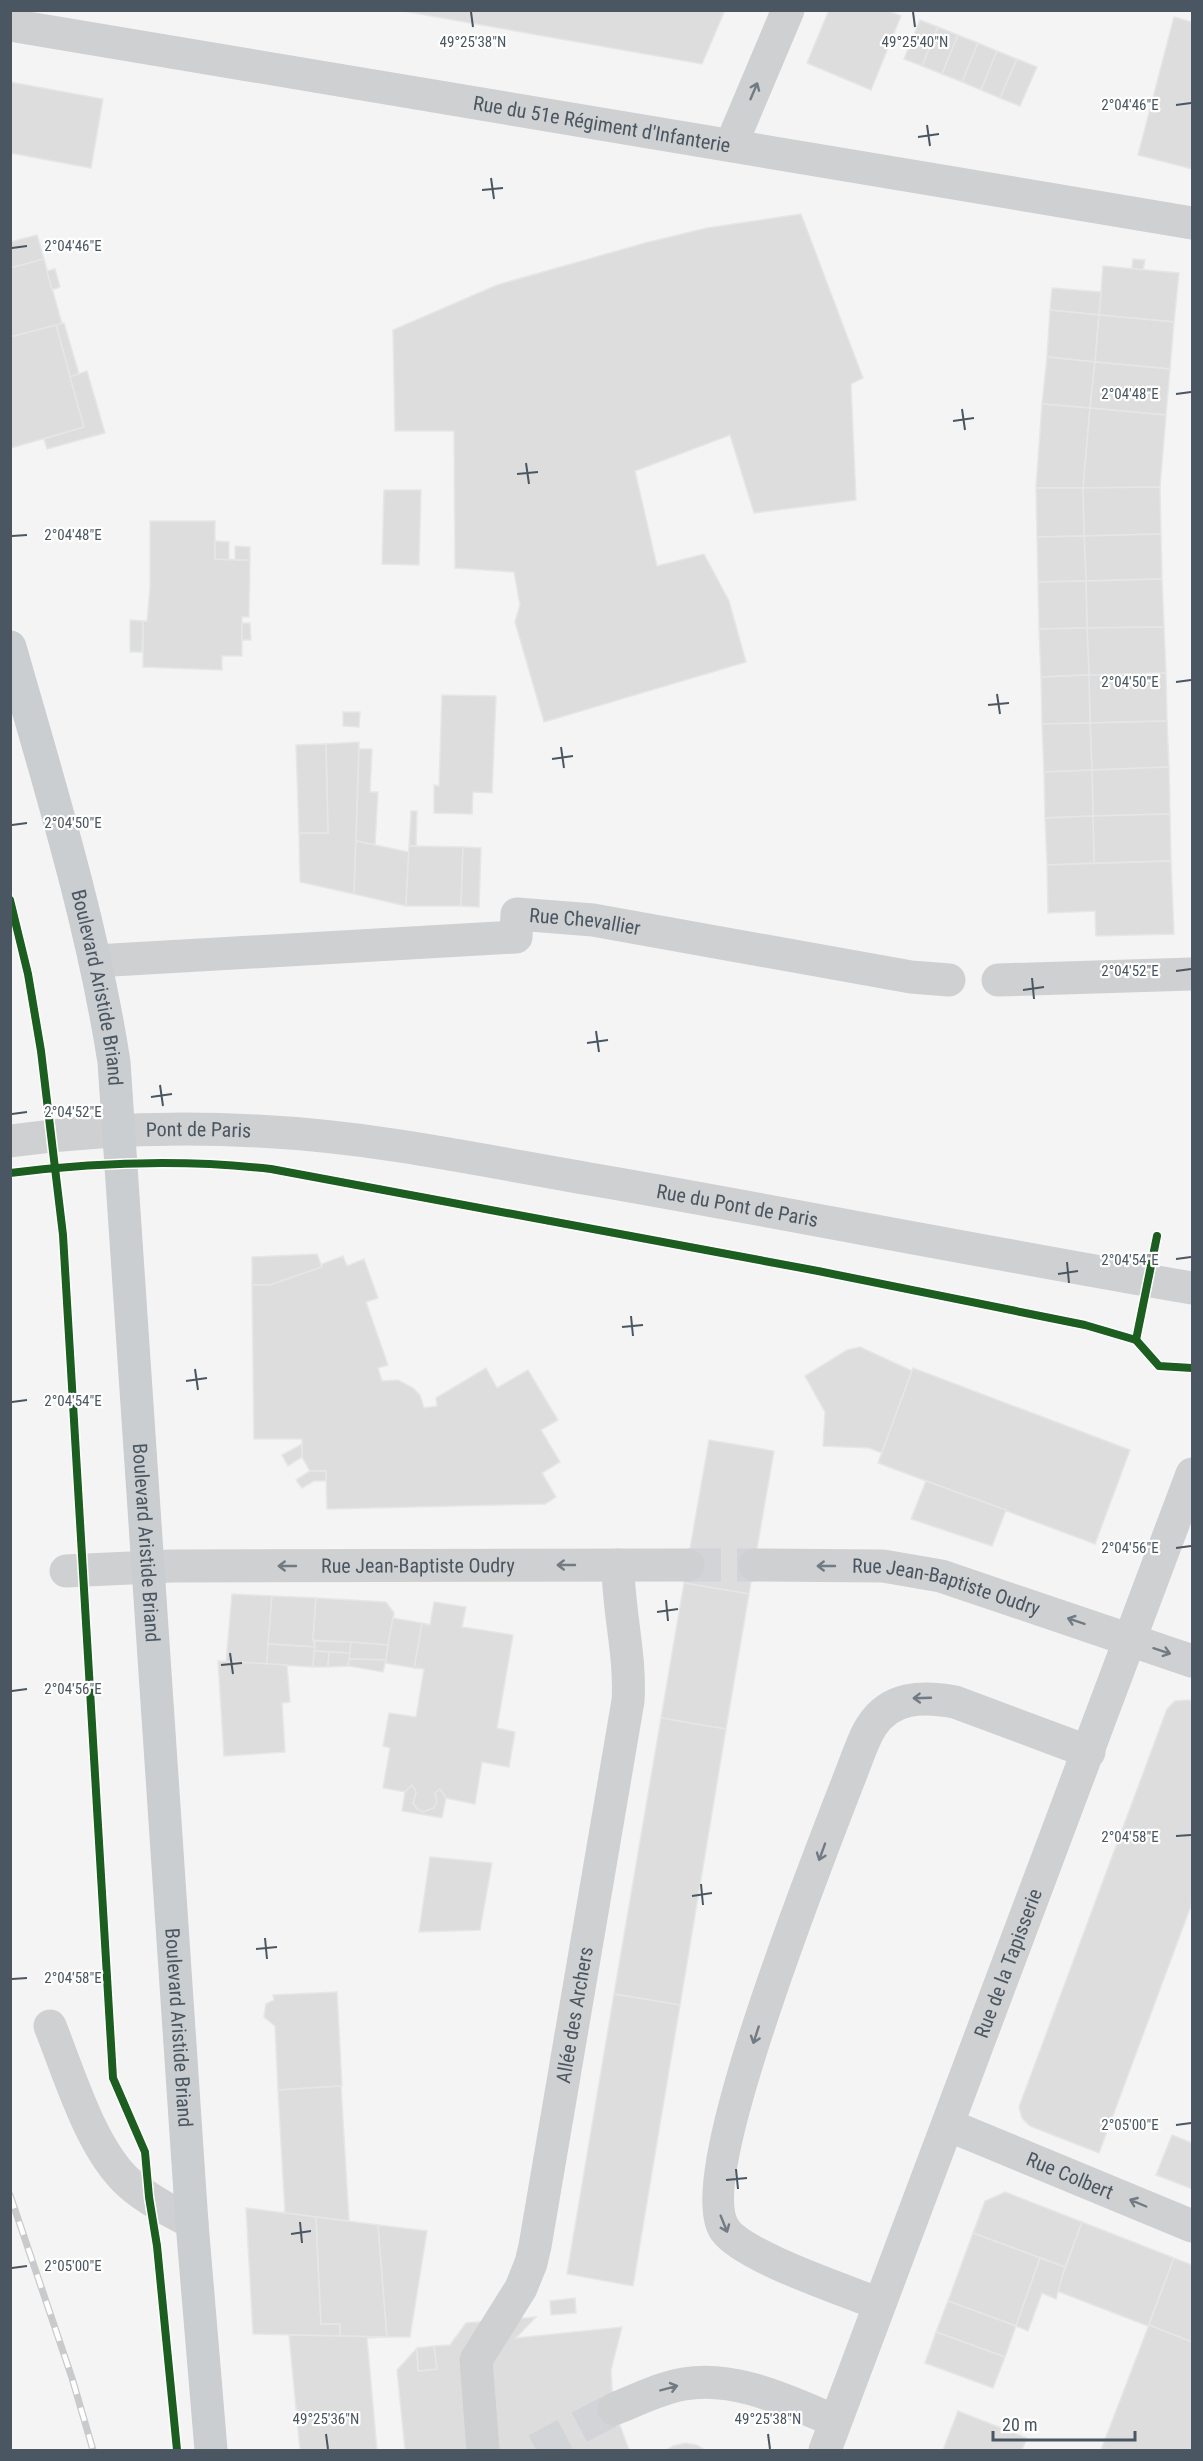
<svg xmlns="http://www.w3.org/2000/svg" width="1203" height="2461" viewBox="0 0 1203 2461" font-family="'Roboto Condensed',sans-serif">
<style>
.building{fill:#ddddde;stroke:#e5e6e7;stroke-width:1.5}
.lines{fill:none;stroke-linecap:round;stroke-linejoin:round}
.minor-tunnel{stroke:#d2d4d7;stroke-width:33;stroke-dasharray:33 16;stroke-linecap:butt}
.minor{stroke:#ced0d2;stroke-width:33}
.major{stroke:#caced1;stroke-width:33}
.rail-casing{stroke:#c9cacc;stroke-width:7}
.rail{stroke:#fff;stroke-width:4.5;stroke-dasharray:14;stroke-linecap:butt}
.cycleway-casing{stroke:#fff;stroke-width:11}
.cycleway{stroke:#1b5e20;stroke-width:8}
.oneway{stroke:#727b83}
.ticks{fill:none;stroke:#4a5661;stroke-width:2}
.labels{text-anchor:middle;stroke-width:4.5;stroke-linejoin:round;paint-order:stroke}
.street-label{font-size:20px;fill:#4a5661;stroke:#fff}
.ticks-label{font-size:15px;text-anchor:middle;fill:#4a5661;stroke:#fff;stroke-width:4.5;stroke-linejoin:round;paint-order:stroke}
</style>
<rect width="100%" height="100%" fill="#f4f4f4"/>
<!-- building -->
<g class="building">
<path d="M397 10H725L702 64Z"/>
<path d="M829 10H887L901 16 871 90 807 63Z"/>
<path d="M1174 17 1192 22V169L1138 155Z"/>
<path d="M920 20 938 27 922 66 904 59Z"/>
<path d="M938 27 958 35 942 74 922 66Z"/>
<path d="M958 35 978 43 962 82 942 74Z"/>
<path d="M978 43 997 51 981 90 962 82Z"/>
<path d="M997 51 1017 59 1000 98 981 90Z"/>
<path d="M1017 59 1037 67 1020 106 1000 98Z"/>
<path d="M10 82 103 99 91 168 10 153Z"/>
<path d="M801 214 863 378 851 384 856 500 754 513 730 435 635 471 657 566 704 554 729 601 746 662 544 722 515 622 520 605 514 572 455 568 454 431H395L393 330 497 285 645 243 707 228Z"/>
<path d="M37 235 44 259 10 268V242Z"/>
<path d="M44 259 62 324 10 337V268Z"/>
<path d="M1133 259 1145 260 1143 270 1132 269Z"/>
<path d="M1103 266 1179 273 1174 322 1099 315Z"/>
<path d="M55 269 60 287 52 290 47 271Z"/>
<path d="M1052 288 1101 292 1099 315 1050 310Z"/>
<path d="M1050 310 1099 315 1095 362 1047 357Z"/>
<path d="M1099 315 1174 322 1170 369 1095 362Z"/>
<path d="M64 323 79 374 70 377 56 325Z"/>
<path d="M56 325 84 427 11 448 10 337Z"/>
<path d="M1047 357 1095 362 1090 408 1042 404Z"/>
<path d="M1095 362 1170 369 1166 415 1090 408Z"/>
<path d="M87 371 105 433 47 449 44 439 84 427 70 377Z"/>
<path d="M1042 404 1090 408 1083 488H1036Z"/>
<path d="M1090 408 1166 415 1160 487 1083 488Z"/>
<path d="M1160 487 1161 534 1084 536 1083 488Z"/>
<path d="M1036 488H1083L1084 536 1037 537Z"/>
<path d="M384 490H421L419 565 382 564Z"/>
<path d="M150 521H215V559L250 560 249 617H242V656H222V670L143 667V621H147L150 588Z"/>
<path d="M1161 534 1162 579 1086 581 1084 536Z"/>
<path d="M1084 536 1086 581 1038 582 1037 537Z"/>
<path d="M215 541 229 542V560L215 559Z"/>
<path d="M235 546 250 547V560H235Z"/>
<path d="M1162 579 1164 627 1087 628 1086 581Z"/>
<path d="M1086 581 1087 628 1039 629 1038 582Z"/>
<path d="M130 620 143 621 142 652H130Z"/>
<path d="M242 623H250L251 640H242Z"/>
<path d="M1164 627 1166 673 1089 675 1087 628Z"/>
<path d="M1087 628 1089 675 1041 677 1039 629Z"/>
<path d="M1166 673 1167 721 1090 723 1089 675Z"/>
<path d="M1089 675 1090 723 1042 724 1041 677Z"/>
<path d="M442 695 496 696 492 793 473 792 472 814 434 813V785L439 786Z"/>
<path d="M343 712H360L359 727 343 726Z"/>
<path d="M1167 721 1169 767 1092 770 1090 723Z"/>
<path d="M1090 723 1092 770 1044 772 1042 724Z"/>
<path d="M359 742 356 841 354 894 300 882 299 833H328L326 744Z"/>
<path d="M326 744 328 833H299L296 745Z"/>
<path d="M359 749H372L370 792H378L375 845 356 841Z"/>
<path d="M1169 767 1170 814 1093 816 1092 770Z"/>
<path d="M1092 770 1093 816 1045 818 1044 772Z"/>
<path d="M411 811H417L416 846H409Z"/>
<path d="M1170 814 1171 861 1094 863 1093 816Z"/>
<path d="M1093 816 1094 863 1047 865 1045 818Z"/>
<path d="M356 841 409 852 406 906 354 894Z"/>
<path d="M409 846 463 847 461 906H406Z"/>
<path d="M463 847 481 848 479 907 461 906Z"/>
<path d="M1171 861 1174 934 1096 936 1095 911 1048 913 1047 865Z"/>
<path d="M317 1254 322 1267 270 1285H252V1257Z"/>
<path d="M343 1256 347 1266 364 1259 378 1298 366 1302 388 1365 378 1368 382 1381 398 1380 413 1388 420 1395 424 1408 437 1406 436 1398 486 1368 497 1388 528 1370 558 1420 541 1430 560 1462 542 1473 556 1497 545 1504 327 1509 326 1471H310L302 1457V1439H254L252 1285H270L322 1267V1264Z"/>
<path d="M860 1347 912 1371 882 1453 869 1448 823 1446 825 1412 805 1376 847 1350Z"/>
<path d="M913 1368 1130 1450 1095 1544 878 1463Z"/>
<path d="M709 1440 774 1451 749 1594 684 1583Z"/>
<path d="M302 1444V1457L288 1466 282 1455Z"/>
<path d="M310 1471H326V1481H314L302 1488 296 1480Z"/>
<path d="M926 1481 1006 1510 992 1546 911 1519Z"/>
<path d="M684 1583 749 1594 726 1729 661 1718Z"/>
<path d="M232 1594 272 1596 267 1664 226 1662Z"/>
<path d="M272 1596 316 1598 313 1640 315 1647 268 1644Z"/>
<path d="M316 1598 386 1602 394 1613 388 1645 313 1640Z"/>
<path d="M434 1602 466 1607 462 1627 513 1635 497 1728 515 1732 509 1767 482 1762 475 1804 446 1798 440 1789 435 1793 437 1802 434 1808 423 1812 417 1809 413 1803 416 1792 412 1785 405 1792 383 1788 390 1748 383 1746 389 1713 416 1717 424 1669 414 1668 422 1623 430 1625Z"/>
<path d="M393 1618 422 1623 414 1668 385 1663Z"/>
<path d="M315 1641 351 1642 350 1653 314 1651Z"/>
<path d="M351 1642 388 1645 386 1660 349 1659Z"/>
<path d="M268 1644 315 1647 313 1667 267 1664Z"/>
<path d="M314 1651 329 1652 328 1667H313Z"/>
<path d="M329 1652 350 1653 348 1666 328 1667Z"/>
<path d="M349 1659 386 1660 383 1672 348 1666Z"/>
<path d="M218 1661 287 1665 290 1702 282 1703 285 1752 224 1756Z"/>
<path d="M1190 1700 1192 1701V1903L1099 2153 1030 2126 1022 2118 1019 2107 1167 1709 1175 1701Z"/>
<path d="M661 1718 726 1729 680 2005 614 1994Z"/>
<path d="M412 1785 416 1792 413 1803 417 1809 423 1812 434 1808 437 1802 435 1793 440 1789 446 1798 442 1818 402 1811 405 1792Z"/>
<path d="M430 1857 492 1863 480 1930 419 1932Z"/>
<path d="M337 1992 342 2086 278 2090 275 2026 264 2017 266 2004 274 2000 273 1995Z"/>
<path d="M614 1994 680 2005 633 2286 567 2274Z"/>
<path d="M341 2086 349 2221 285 2213 278 2090Z"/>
<path d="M1172 2135 1192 2143V2189L1156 2175Z"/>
<path d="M1005 2192 1082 2222 1065 2267 973 2233 985 2201Z"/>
<path d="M246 2208 316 2217 321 2324H340V2336L253 2334Z"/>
<path d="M316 2217 378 2225 387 2337 340 2336V2324H321Z"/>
<path d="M1082 2222 1174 2258 1148 2326 1057 2291Z"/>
<path d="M378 2225 427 2231 410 2337H387Z"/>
<path d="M973 2233 1040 2258 1016 2326 948 2301Z"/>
<path d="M1040 2258 1065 2267 1056 2299 1042 2293 1028 2331 1016 2326Z"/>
<path d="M1174 2258 1192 2265V2342L1149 2325Z"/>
<path d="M575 2298 576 2313 551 2315 550 2301Z"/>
<path d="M948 2301 1016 2326 1005 2357 936 2332Z"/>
<path d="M536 2317 516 2338 622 2327 611 2370 612 2388 614 2409 629 2450H405L397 2370 417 2348 418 2371 437 2369 434 2346 450 2345 466 2323Z"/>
<path d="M1149 2325 1192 2342V2450H1101Z"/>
<path d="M936 2332 1005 2357 993 2388 925 2363Z"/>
<path d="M289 2335 387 2337 367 2338 377 2450H300Z"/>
<path d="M434 2346 437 2369 418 2371 417 2348Z"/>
<path d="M958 2411 1027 2438 1022 2450H943Z"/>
<path d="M685 2443 697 2445 705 2450H666L673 2446Z"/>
</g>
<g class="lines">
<!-- minor-tunnel -->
<g class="minor-tunnel">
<path d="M688 1565H755"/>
<path d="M536 2450 614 2409"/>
</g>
<!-- minor -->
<g class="minor">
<path id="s1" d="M10 25 1192 223"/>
<path d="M731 145 788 10"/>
<path id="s2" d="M95 961 516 937 517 914 593 920 911 977 949 980"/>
<path d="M998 980 1192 974"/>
<path id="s3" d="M10 1141C139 1123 271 1126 400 1146 471 1157 542 1171 613 1183 806 1217 999 1255 1192 1288"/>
<path id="s4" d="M755 1565 883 1566 941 1576 1192 1661"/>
<path id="s5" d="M66 1571 172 1566 688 1565"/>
<path d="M50 2026C69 2073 91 2150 130 2184 148 2200 171 2211 192 2223"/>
<path id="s6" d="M948 2125 1192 2226"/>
<path d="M879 2304C845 2290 744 2257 725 2230 687 2177 831 1828 857 1758 861 1748 865 1736 871 1727 890 1696 923 1696 955 1702L1089 1752"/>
<path d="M614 2409C637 2400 660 2388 684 2384 736 2375 789 2402 835 2421"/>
<path id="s7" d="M483 2450 476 2360 521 2288 531 2263 535 2246 628 1701C631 1655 618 1611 618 1565"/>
<path id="s8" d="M825 2450 1192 1474"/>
</g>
<!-- major -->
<path class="major" id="s9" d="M10 647C49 784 92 921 114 1062L192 2223 211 2450"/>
<!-- rail casing -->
<g class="rail-casing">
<path id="rail" d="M10 2195 72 2378 93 2450"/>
</g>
<!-- rail -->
<use href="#rail" class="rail"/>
<!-- cycleway casing -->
<g class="cycleway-casing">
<g id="cycleway">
<path d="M10 900 28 974 41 1051 63 1235 113 2078 145 2152 149 2197 157 2246 177 2450"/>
<path d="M10 1173C97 1162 184 1159 271 1169L818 1271 1085 1325 1136 1340 1159 1366 1192 1368"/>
<path d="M1136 1340 1157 1236"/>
</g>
</g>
<!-- cycleway -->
<use href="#cycleway" class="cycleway"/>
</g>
<!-- one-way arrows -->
<defs><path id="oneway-shaft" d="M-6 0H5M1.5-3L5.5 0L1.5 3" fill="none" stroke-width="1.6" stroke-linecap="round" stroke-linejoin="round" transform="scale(1.5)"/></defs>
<g class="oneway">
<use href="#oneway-shaft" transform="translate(754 91) rotate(-67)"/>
<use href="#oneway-shaft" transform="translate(566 1565) rotate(180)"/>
<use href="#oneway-shaft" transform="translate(287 1566) rotate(180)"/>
<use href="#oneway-shaft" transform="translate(826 1566) rotate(-180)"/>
<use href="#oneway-shaft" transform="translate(1076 1621) rotate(-161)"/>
<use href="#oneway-shaft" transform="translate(1162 1651) rotate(18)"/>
<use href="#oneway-shaft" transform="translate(922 1698) rotate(178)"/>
<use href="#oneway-shaft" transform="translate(822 1852) rotate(110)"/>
<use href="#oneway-shaft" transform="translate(756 2035) rotate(108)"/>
<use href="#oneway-shaft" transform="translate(1138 2203) rotate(-157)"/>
<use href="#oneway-shaft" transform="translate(724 2224) rotate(68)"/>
<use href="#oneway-shaft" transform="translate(669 2388) rotate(-15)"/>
</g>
<!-- ticks -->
<path class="ticks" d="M471 12 473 27M913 12 915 27M1176 105 1191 103M927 125 930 146M918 137 939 134M491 178 494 199M482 190 503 188M12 248 27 246M1176 394 1191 392M962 409 965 430M953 421 974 418M526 463 529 484M517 474 538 472M12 536 27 535M1176 682 1191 680M997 694 1000 714M988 705 1009 703M561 747 564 768M552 759 573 756M12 825 27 823M1176 971 1191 969M1032 978 1034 999M1023 990 1044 987M596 1031 599 1052M587 1043 608 1040M160 1085 163 1106M151 1097 172 1094M12 1114 27 1112M1176 1259 1191 1257M1067 1262 1069 1283M1058 1274 1078 1271M631 1316 633 1336M622 1327 643 1325M195 1369 198 1390M186 1381 207 1378M12 1402 27 1400M1176 1548 1191 1546M666 1600 668 1621M657 1612 678 1609M230 1653 233 1674M221 1665 242 1663M12 1691 27 1689M1176 1836 1191 1835M701 1884 703 1905M692 1896 712 1893M265 1938 267 1959M256 1949 277 1947M12 1979 27 1978M1176 2125 1191 2123M736 2169 738 2189M726 2180 747 2178M300 2222 302 2243M291 2234 311 2231M12 2268 27 2266M326 2434 328 2449M768 2434 770 2449"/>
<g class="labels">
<!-- street labels -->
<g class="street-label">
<text dy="7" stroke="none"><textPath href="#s1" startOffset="600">Rue du 51e Régiment d'Infanterie</textPath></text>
<text dy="7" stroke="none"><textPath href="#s2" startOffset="513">Rue Chevallier</textPath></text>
<text dy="7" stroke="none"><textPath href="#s9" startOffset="352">Boulevard Aristide Briand</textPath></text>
<text dy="7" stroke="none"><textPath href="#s3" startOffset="189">Pont de Paris</textPath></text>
<text dy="7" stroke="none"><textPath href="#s3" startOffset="734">Rue du Pont de Paris</textPath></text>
<text dy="7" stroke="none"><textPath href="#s9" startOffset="910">Boulevard Aristide Briand</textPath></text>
<text dy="7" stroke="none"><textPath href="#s5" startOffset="352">Rue Jean-Baptiste Oudry</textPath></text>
<text dy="7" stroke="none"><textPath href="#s4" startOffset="194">Rue Jean-Baptiste Oudry</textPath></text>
<text dy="7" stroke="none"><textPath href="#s8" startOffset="520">Rue de la Tapisserie</textPath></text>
<text dy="7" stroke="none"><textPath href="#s7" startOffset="454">Allée des Archers</textPath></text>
<text dy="7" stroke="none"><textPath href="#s9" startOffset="1396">Boulevard Aristide Briand</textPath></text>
<text dy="7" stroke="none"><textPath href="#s6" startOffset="132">Rue Colbert</textPath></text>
</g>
</g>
<g class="ticks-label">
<text x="473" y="47">49°25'38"N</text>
<text x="915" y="47">49°25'40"N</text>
<text x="1130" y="110">2°04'46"E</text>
<text x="73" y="251">2°04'46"E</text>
<text x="1130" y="399">2°04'48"E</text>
<text x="73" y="540">2°04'48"E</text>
<text x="1130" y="687">2°04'50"E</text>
<text x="73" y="828">2°04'50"E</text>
<text x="1130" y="976">2°04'52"E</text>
<text x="73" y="1117">2°04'52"E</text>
<text x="1130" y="1265">2°04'54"E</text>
<text x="73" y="1406">2°04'54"E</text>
<text x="1130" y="1553">2°04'56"E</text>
<text x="73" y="1694">2°04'56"E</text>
<text x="1130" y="1842">2°04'58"E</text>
<text x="73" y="1983">2°04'58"E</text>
<text x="1130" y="2130">2°05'00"E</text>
<text x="73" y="2271">2°05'00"E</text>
<text x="326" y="2424">49°25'36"N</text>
<text x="768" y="2424">49°25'38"N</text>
</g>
<!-- border -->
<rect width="1203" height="2461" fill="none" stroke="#4a5661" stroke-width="24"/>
<!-- scale -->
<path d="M993 2431v9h142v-9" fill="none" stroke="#4a5661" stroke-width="3"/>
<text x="1002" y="2431" font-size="18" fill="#4a5661" stroke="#ffffff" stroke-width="4.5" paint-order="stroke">20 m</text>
</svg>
